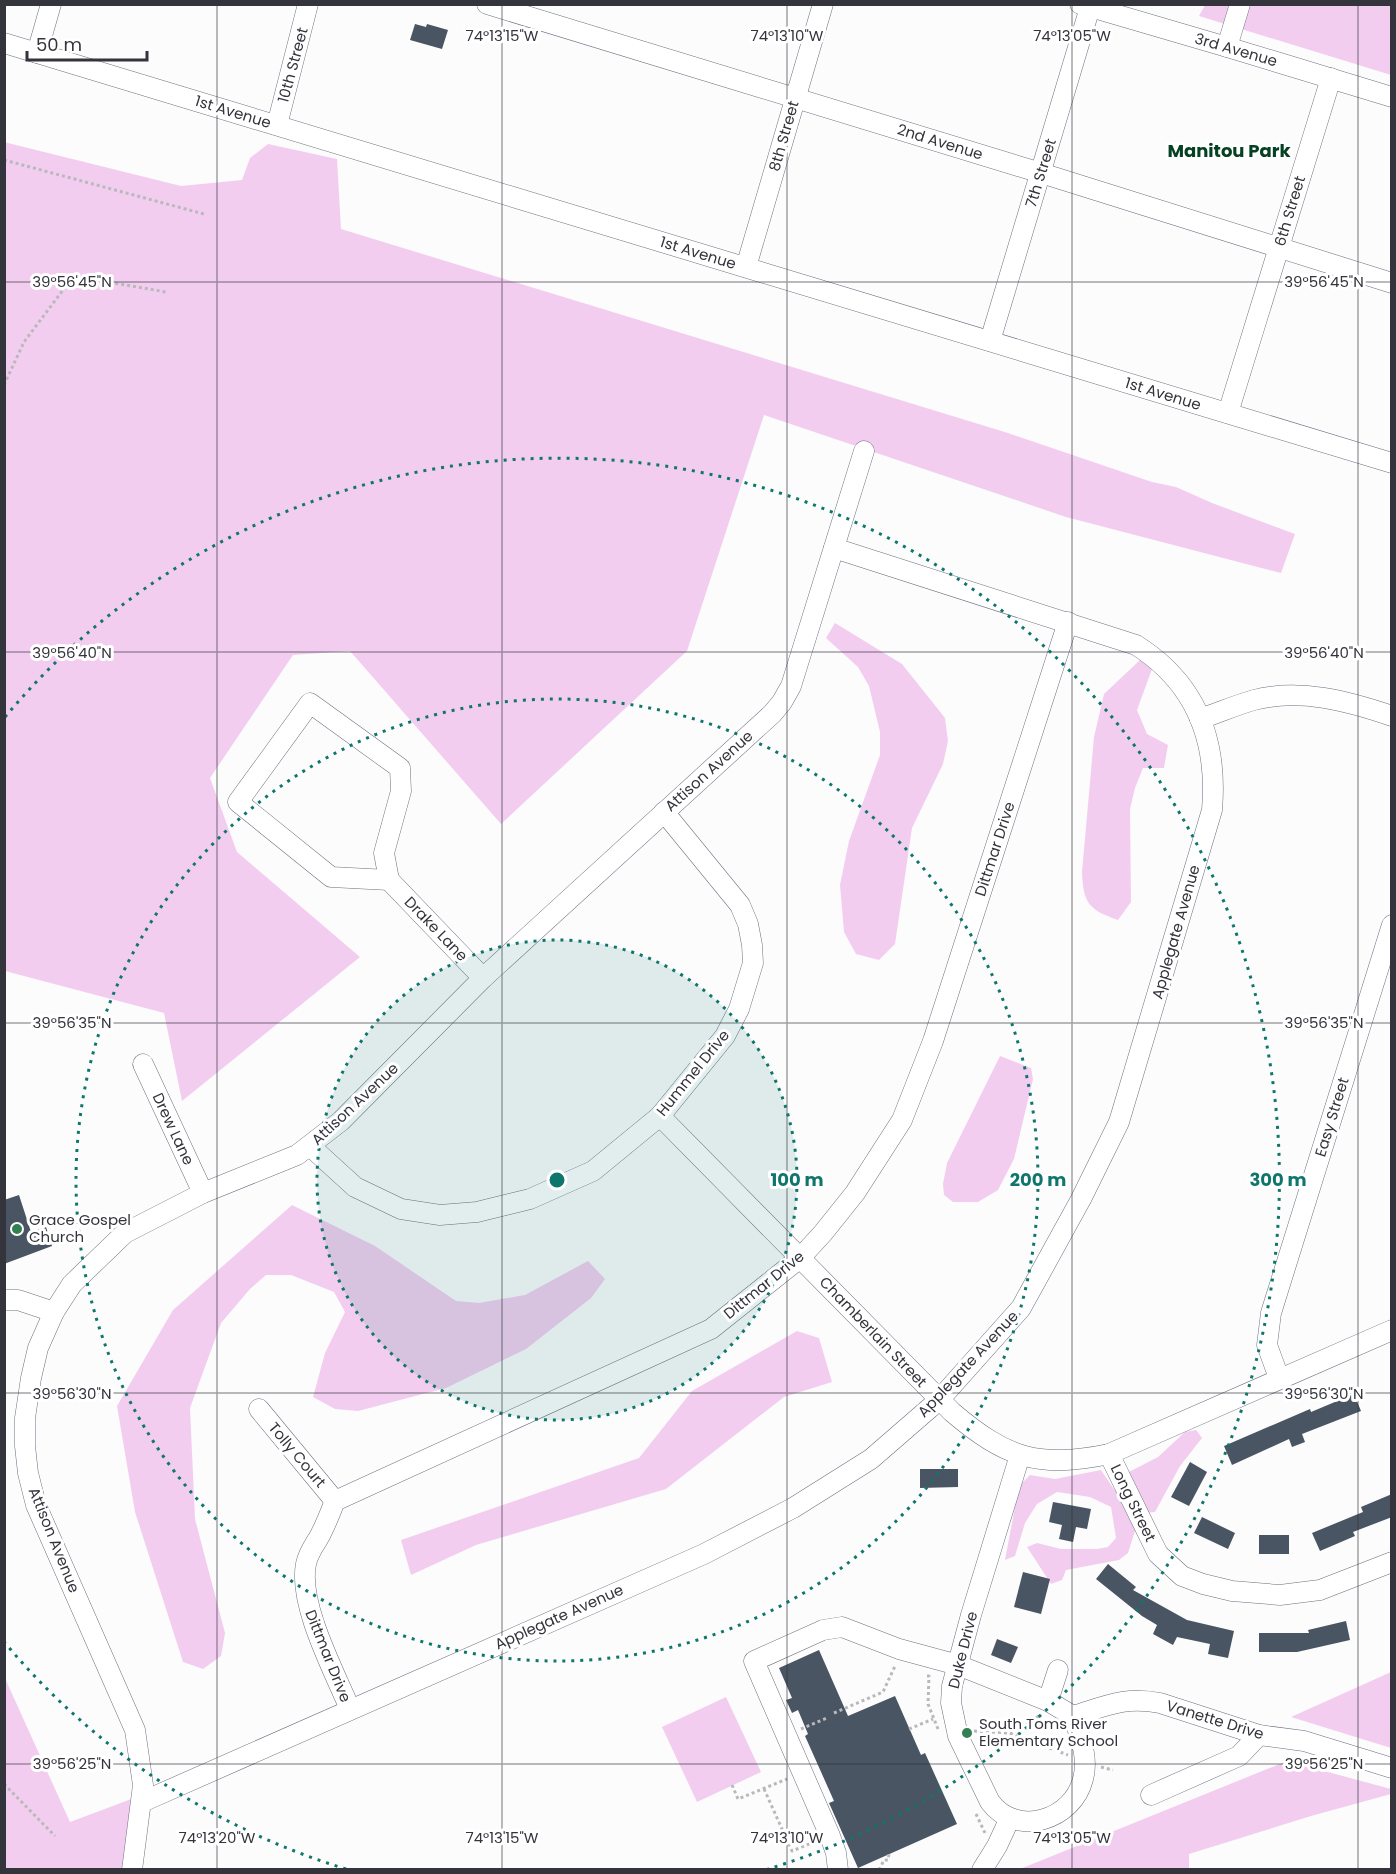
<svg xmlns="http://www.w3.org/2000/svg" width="1396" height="1874" viewBox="0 0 1396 1874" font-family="Poppins,sans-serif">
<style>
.green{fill:#f3cdf0}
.building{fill:#495563}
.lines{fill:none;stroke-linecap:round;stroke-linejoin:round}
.minor-casing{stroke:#6d7081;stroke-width:21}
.path{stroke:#b9b9bc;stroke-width:3;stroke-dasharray:3 3;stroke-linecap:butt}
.minor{stroke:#fff;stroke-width:20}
.ticks{fill:none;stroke:#33343c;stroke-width:1.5;stroke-opacity:0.45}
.ring{fill:none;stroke:#0f766e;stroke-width:3;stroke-dasharray:3 6}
.poi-dot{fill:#308051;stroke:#fff;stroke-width:2}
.labels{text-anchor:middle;stroke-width:6;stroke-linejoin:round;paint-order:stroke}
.street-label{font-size:15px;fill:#33343c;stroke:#fff}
.poi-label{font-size:15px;fill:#33343c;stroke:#fff;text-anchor:start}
.quarter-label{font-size:18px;font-weight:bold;fill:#054223;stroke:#fff}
.ticks-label{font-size:15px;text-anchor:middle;fill:#33343c;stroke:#fff;stroke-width:6;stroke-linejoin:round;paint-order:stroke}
.centre{fill:#0f766e;stroke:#fff;stroke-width:3}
.ring-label{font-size:18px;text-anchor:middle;font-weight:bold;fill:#0f766e;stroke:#fff;stroke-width:6;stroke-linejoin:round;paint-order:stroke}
</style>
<rect width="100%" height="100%" fill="#fcfcfc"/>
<!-- green -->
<g class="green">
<path d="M1205 5H1391V75L1199 16Z"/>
<path d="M4 142 181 186 242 180 250 158 268 144 337 159 341 229 1008 433 1152 482 1176 487 1212 503 1295 534 1281 573 1066 517 764 415 687 651 501 824 350 651 293 655 210 778 237 852 360 957 182 1101 164 1013 5 971Z"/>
<path d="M835 623 902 664 945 718 948 741 943 764 912 828 895 944 879 960 856 954 844 932 840 885 849 841 880 755V732L869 686 858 667 826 638Z"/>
<path d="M1140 660 1152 669 1137 710 1147 734 1168 745 1164 768H1143L1135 788 1130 809 1131 902 1118 920C1089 910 1083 903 1082 872L1094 737 1104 694Z"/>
<path d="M1000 1056 1031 1068 1033 1079 1014 1159 998 1190 978 1202H953L944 1195 943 1184 947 1163Z"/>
<path d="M292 1205 375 1246 456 1301 479 1303 525 1295 588 1261 605 1279 591 1298 526 1349 446 1388 358 1411 335 1409 313 1397 325 1353 345 1312 334 1292 291 1275H266L250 1289 221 1323 190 1408 195 1519 225 1633 221 1656 203 1669 183 1662 135 1512 117 1406 173 1310Z"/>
<path d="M797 1331 819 1338 832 1382 784 1397 666 1489 476 1545 411 1575 401 1540 639 1458 692 1391Z"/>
<path d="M1196 1430 1202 1438 1180 1466 1155 1512 1144 1513 1123 1475 1158 1457 1185 1432Z"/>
<path d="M1101 1470 1134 1519 1135 1531 1128 1553 1119 1560 1066 1570 1062 1580 1051 1584 1027 1547 1037 1543 1061 1549H1097L1108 1547 1116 1538 1111 1507 1090 1497 1057 1492 1037 1504 1025 1523 1015 1556 1005 1560 1019 1486 1030 1475 1055 1479Z"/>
<path d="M1391 1672V1748L1291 1717Z"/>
<path d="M4 1676 70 1822 142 1795 130 1869H5Z"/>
<path d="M726 1697 761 1772 697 1802 662 1727Z"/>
<path d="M1287 1761 1391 1789V1794L1311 1816 1189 1854V1869H1020Z"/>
</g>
<!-- building -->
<g class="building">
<path d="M415 24 426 27 427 24 448 30 442 49 410 40Z"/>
<path d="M19 1195 31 1232 46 1227 52 1246 4 1264V1200Z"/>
<path d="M1354 1394 1361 1411 1302 1434 1305 1442 1292 1447 1289 1439 1232 1465 1224 1446 1310 1409 1311 1412Z"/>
<path d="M1190 1462 1207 1472 1189 1506 1171 1497Z"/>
<path d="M920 1469H958V1487L920 1488Z"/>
<path d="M1392 1494V1517L1353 1532 1355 1536 1320 1551 1312 1533 1363 1512 1361 1507Z"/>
<path d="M1053 1502 1091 1509 1087 1529 1076 1527 1073 1542 1059 1539 1062 1525 1049 1522Z"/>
<path d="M1202 1517 1235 1533 1228 1549 1194 1533Z"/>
<rect x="1259" y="1535" width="30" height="19"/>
<path d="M1108 1564 1136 1587 1133 1590 1187 1620 1234 1631 1228 1658 1208 1654 1210 1644 1177 1637 1173 1645 1153 1634 1157 1625 1142 1616 1096 1579Z"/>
<path d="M1023 1572 1050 1579 1041 1614 1014 1607Z"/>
<path d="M1346 1621 1350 1640 1297 1652H1259V1633H1309L1308 1630Z"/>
<path d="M997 1639 1018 1647 1011 1663 991 1655Z"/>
<path d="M819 1650 848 1716 895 1696 921 1755 925 1753 957 1824 858 1868 829 1803 834 1801 805 1736 808 1734 798 1710 792 1713 786 1700 792 1698 779 1668Z"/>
</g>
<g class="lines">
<!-- minor casing -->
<g class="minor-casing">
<g id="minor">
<path d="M487 4 1041 173 1392 283"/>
<path d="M1080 4 1227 47 1392 97"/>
<path d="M4 43 1392 463"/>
<path d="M1227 47 1240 4"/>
<path d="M37 53 51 4"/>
<path d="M277 125 308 4"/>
<path d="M746 267 823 4"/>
<path d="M990 341 1091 4"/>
<path d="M1228 413 1331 78"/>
<path d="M310 703 400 768 401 791 384 853 389 880 331 877 238 802Z"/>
<path d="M1200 719C1218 713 1236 705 1254 700 1300 688 1348 701 1392 716"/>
<path d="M389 880 483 978"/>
<path d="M143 1064 203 1193"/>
<path d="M660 1116 952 1412C1006 1458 1039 1469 1109 1454L1392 1330"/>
<path d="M310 1146 355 1187 401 1209 440 1215 477 1212 530 1199 593 1171 660 1116 725 1036 739 1009 753 963 752 945 748 924 740 905 664 812"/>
<path d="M4 1300H18L54 1312"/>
<path d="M1279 1378 1267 1345 1271 1313 1392 925"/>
<path d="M259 1409 335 1501"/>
<path d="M1109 1454 1158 1554 1182 1576 1203 1584 1232 1591 1280 1595 1320 1590 1392 1562"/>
<path d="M1020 1455 971 1615 952 1686 951 1703 958 1736 990 1802C1017 1838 1073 1820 1083 1779 1089 1758 1080 1736 1073 1716"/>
<path d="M1048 1701 1058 1670"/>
<path d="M350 1709C334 1671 298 1604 306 1564 308 1554 313 1547 318 1539 325 1527 330 1513 335 1501L711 1329 800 1258 823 1233 855 1193 902 1120 933 1041 1068 622"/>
<path d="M1073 1716C1106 1706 1125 1696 1160 1703L1259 1735 1304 1741 1392 1768"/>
<path d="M1151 1795 1239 1756 1259 1735"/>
<path d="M142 1802 704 1554 793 1508 871 1459 939 1400 1021 1308 1081 1199 1119 1122 1212 810C1218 740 1196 683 1136 645L834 548"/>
<path d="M132 1870 143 1785 135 1730 36 1505 28 1473 25 1446V1418L31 1378 38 1348 54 1312 72 1284 125 1233 203 1193 297 1155 341 1121 483 978 772 714 782 702 791 686 864 451"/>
<path d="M838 1870 836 1853 830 1836 754 1661 823 1630 842 1627 899 1649 958 1665 1048 1701 1073 1716"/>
<path d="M982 1870 997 1846 1010 1818"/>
</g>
</g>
<!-- path -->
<g class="path">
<path d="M4 160 204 214"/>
<path d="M4 385 24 342 66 286 91 279 166 292"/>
<path d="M927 1676H929L928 1704 938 1729"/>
<path d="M834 1713 883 1692 895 1666"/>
<path d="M801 1729 827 1718"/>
<path d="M909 1729 933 1719"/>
<path d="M974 1731 1009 1733 1068 1755"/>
<path d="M1010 1732 1039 1716"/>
<path d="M1101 1767 1113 1770"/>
<path d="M4 1784 55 1836"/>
<path d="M732 1785 738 1799 787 1779"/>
<path d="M764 1789 792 1851 814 1842"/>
<path d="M976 1814 985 1833"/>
<path d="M879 1870 884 1860H888L889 1854"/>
</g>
<!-- minor -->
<use href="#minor" class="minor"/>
</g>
<!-- ticks -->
<path class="ticks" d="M217 4V1870M502 4V1870M787 4V1870M1072 4V1870M1358 4V1870M4 282H1392M4 652H1392M4 1023H1392M4 1393H1392M4 1764H1392"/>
<!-- distance rings -->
<circle cx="557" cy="1180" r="240" fill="#0f766e" fill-opacity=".12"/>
<g class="ring">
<circle cx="557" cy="1180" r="240"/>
<circle cx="557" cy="1180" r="481"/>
<path d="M346 1869A721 721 0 0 1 5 1643M5 717A721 721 0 1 1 768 1869"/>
</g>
<!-- markers -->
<g class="poi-dot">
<circle cx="17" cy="1229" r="6"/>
<circle cx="967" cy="1733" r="6"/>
</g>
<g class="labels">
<!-- street labels -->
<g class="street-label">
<text transform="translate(1236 50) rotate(16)" y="5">3rd Avenue</text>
<text transform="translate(293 65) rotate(-75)" y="5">10th Street</text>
<text transform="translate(233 112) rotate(17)" y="5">1st Avenue</text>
<text transform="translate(784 136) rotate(-74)" y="5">8th Street</text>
<text transform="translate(940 142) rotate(17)" y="5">2nd Avenue</text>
<text transform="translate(1041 173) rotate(-73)" y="5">7th Street</text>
<text transform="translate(1290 211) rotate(-73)" y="5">6th Street</text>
<text transform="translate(698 253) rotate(17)" y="5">1st Avenue</text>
<text transform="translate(1163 394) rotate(17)" y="5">1st Avenue</text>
<text transform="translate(709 771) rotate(-42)" y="5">Attison Avenue</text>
<text transform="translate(995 849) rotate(-72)" y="5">Dittmar Drive</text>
<text transform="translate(436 929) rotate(46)" y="5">Drake Lane</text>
<text transform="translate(1176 932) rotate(-74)" y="5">Applegate Avenue</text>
<text transform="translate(693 1073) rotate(-51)" y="5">Hummel Drive</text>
<text transform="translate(355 1104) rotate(-43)" y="5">Attison Avenue</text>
<text transform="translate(1332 1117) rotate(-73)" y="5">Easy Street</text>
<text transform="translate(173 1129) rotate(65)" y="5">Drew Lane</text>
<text transform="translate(764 1285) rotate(-39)" y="5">Dittmar Drive</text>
<text transform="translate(873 1332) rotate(46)" y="5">Chamberlain Street</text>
<text transform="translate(968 1364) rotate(-47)" y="5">Applegate Avenue</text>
<text transform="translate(297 1455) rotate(50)" y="5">Tolly Court</text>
<text transform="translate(1133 1503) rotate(64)" y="5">Long Street</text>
<text transform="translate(54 1540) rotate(68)" y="5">Attison Avenue</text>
<text transform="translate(559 1617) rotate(-24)" y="5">Applegate Avenue</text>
<text transform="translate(963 1650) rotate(-76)" y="5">Duke Drive</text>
<text transform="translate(328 1656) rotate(68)" y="5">Dittmar Drive</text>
<text transform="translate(1215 1720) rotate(17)" y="5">Vanette Drive</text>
</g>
<!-- poi labels -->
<g class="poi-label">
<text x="29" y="1225">Grace Gospel<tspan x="29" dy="17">Church</tspan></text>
<text x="979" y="1729">South Toms River<tspan x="979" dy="17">Elementary School</tspan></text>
</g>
<!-- quarter labels -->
<g class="quarter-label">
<text x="1229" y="157">Manitou Park</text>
</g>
</g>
<g class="ticks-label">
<text x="502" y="41">74°13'15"W</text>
<text x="787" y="41">74°13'10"W</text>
<text x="1072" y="41">74°13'05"W</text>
<text x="72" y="287">39°56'45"N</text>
<text x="1324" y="287">39°56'45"N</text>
<text x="72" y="658">39°56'40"N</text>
<text x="1324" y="658">39°56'40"N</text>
<text x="72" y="1028">39°56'35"N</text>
<text x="1324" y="1028">39°56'35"N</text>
<text x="72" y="1399">39°56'30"N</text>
<text x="1324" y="1399">39°56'30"N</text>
<text x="72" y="1769">39°56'25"N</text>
<text x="1324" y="1769">39°56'25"N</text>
<text x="217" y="1843">74°13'20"W</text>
<text x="502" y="1843">74°13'15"W</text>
<text x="787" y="1843">74°13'10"W</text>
<text x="1072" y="1843">74°13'05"W</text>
</g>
<circle cx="557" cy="1180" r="9" class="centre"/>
<g class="ring-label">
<text x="797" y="1186">100 m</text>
<text x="1038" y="1186">200 m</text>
<text x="1278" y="1186">300 m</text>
</g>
<!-- border -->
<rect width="1396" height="1874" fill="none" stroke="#33343c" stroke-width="12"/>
<!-- scale -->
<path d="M27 51v9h120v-9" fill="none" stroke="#33343c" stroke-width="3"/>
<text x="36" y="51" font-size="18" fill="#33343c" stroke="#ffffff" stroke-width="4.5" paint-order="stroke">50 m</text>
</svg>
